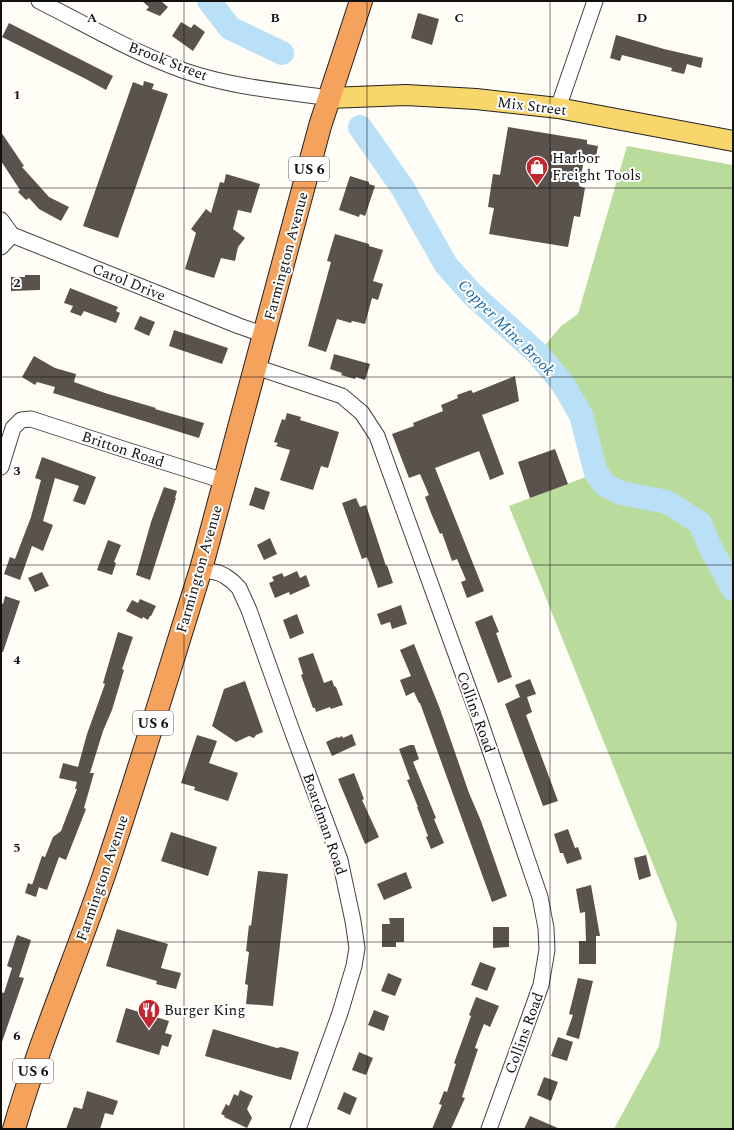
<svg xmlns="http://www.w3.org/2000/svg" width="734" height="1130" viewBox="0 0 734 1130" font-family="Spectral,serif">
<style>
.forest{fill:#b9dc9c}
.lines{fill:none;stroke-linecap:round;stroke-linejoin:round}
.river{stroke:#b9e0f7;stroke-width:24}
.building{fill:#5a524d}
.minor-casing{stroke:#444;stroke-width:17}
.major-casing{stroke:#222;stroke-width:22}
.highway-casing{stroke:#222;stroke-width:24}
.minor{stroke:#fff;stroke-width:15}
.major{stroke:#f9d66b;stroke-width:20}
.highway{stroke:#f5a25d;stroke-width:22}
.grid{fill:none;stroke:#111;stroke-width:1;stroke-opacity:0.55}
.labels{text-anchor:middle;stroke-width:4;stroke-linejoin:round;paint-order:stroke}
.shield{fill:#fff;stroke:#585858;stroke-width:1}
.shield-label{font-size:14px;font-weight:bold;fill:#111}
.street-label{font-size:15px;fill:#111;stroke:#fff}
.poi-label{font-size:15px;fill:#111;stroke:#fff;text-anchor:start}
.water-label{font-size:16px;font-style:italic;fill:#1768a6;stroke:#fff}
.grid-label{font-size:13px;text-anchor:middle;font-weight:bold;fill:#111;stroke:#fff;stroke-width:4;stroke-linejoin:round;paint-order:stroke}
</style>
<rect width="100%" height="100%" fill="#fffdf5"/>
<!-- forest -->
<path class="forest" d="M627 146 733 165V1129H614L659 1046 677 924 509 506 596 473 581 415 563 384 538 354 561 326 578 314Z"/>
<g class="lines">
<!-- river -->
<g class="river">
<path d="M209 1 230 28 282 53"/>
<path d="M360 127 402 187 446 265 472 294 538 354 563 384 581 415 596 473 605 485 621 493 667 502 700 523 710 547 733 589"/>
</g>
</g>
<!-- building -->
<g class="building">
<path d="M142 1H161L168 7 160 16 146 10 149 7Z"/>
<path d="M418 13 439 19 432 45 411 38Z"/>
<path d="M181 22 191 28 194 24 205 32 193 51 172 36Z"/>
<path d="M9 23 113 76 106 90 84 78 2 37Z"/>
<path d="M616 35 664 49 703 58 701 68 687 64 684 74 671 71 672 68 622 55 620 61 610 58Z"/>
<path d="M144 81 154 84 152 89 168 94 118 238 83 226 133 82 143 86Z"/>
<path d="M508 127 587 140V144L598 146 596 157 585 155 579 186 585 188 580 217 574 216 568 247 489 234 494 208 488 207 493 174 500 175Z"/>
<path d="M1 132 24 166 22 167 49 197 69 207 61 221 39 209 29 198 26 200 18 192 20 190 1 161Z"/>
<path d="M226 174 260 184 251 213 238 210 233 229 245 238 238 247 235 261 221 258 214 278 185 269 196 233 191 229 206 209 211 213 220 182 224 183Z"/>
<path d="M350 176 369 182V184L375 186 365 216 360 214 359 217 339 210Z"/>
<path d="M335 234 369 244V246L383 250 373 281 383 284 378 300 372 298 365 324 352 321 351 323 337 319 326 352 308 346 331 262 327 261Z"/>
<path d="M25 275H40V290L11 291V277H25Z"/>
<path d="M70 288 118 307 116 311 120 313 116 323 84 311 81 316 70 312 73 306 64 303Z"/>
<path d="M140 316 155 322 149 336 134 329Z"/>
<path d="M174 330 228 348 222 364 169 346Z"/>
<path d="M334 354 370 364 365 380 356 377 355 379 341 375 342 373 330 369Z"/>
<path d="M34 356 55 368 76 374 74 382 105 393 156 408 155 409 204 423 199 438 53 393 55 387 37 382 35 385 22 377Z"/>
<path d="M515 376 519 401 482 415 504 474 490 480 479 451 435 468 484 591 467 598 461 582 466 580 457 559 452 561 442 533 440 534 431 513 425 497 429 495 420 474 409 478 392 434 414 426 413 423 443 411 441 405 458 398 457 395 471 390 473 393Z"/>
<path d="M287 413 301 417 300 420 339 432 328 468 321 466 313 490 280 480 290 450 276 446 278 443 274 442 282 419 285 420Z"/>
<path d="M555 449 568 484 530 498 518 462Z"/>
<path d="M42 457 96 477 85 505 73 501 79 486 55 478 43 521 53 525 43 551 32 546 20 580 4 574 10 557 15 559 31 517 41 480 35 478Z"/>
<path d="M164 487 177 491 175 498H176L150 580 136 575 151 522Z"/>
<path d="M255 487 270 492 264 510 249 505Z"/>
<path d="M356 498 360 507 366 505 386 566 387 565 393 583 378 588 367 557 362 559 342 503Z"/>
<path d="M270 538 277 554 264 560 257 545Z"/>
<path d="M108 540 121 545 114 562 116 563 112 575 97 570Z"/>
<path d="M297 571 300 578 306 575 310 586 290 595 289 592 275 598 269 583 274 581 272 577 282 573 284 577Z"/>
<path d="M42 572 49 586 35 592 28 578Z"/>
<path d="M5 596 20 601 3 652H1V603L3 604Z"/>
<path d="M140 599 156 606 151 616H150L148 620 143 617 142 619 126 611 132 600 138 603Z"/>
<path d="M401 605 407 624 392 629 390 622 381 625 377 614Z"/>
<path d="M297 614 304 633 290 639 283 620Z"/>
<path d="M492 615 499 632 496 633 512 677 498 683 475 622Z"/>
<path d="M118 632 133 637 122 669 124 670 112 710 103 731 90 773H94L84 808 86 809 66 860 59 857 47 890 32 885 42 856 45 857 53 837 61 831 77 789H75L77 782 59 778 63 763 78 767 87 734 105 684 103 683Z"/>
<path d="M414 644 440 709 469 793 481 821 507 896 492 902 420 703H419L414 692 406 696 400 680 411 676 400 650Z"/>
<path d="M313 653 324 683 332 680 334 686 336 687 343 705 331 709 330 707 316 712 315 708H313L301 675 303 674 298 658Z"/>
<path d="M530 679 536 694 527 697 532 712 526 715 558 801 543 806 505 704 520 697 515 685Z"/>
<path d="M245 681 263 732 256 735 254 738 249 736 236 742 212 726 224 689Z"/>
<path d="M352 734 356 745 332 756 326 742 337 737 338 738 342 736 343 738Z"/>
<path d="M197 735 217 741 209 763 238 773 228 801 194 790 195 787 181 783Z"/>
<path d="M410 745H414L419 759 413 762 436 818 434 819 444 843 431 849 426 837 428 836 417 807H418L407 780 410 779 399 749Z"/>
<path d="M354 773 364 799 362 800 379 837 365 844 338 779Z"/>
<path d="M568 829 575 848 578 847 582 859 567 864 563 853H560L554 834Z"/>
<path d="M171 832 217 847 208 876 161 861Z"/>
<path d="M646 855 651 876 639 880 634 858Z"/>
<path d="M258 871 288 874 273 1006 246 1004 248 985 245 984 249 952 246 951 249 925 251 926Z"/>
<path d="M406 872 412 888 384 900 377 884Z"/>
<path d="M28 883 39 887 36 897 25 893Z"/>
<path d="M591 885 600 936H596V964H579V941H586L585 912 580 913 576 889Z"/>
<path d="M389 918H404V942H396V947H382V924H390Z"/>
<path d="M493 927H509V947L493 948Z"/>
<path d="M117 929 168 944 161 968 181 973 176 989 156 984 157 981 106 966Z"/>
<path d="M17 935 31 940 19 977 24 978 2 1042H1V992L4 993 12 968 7 966Z"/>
<path d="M480 962 496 968 487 991 471 985Z"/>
<path d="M388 973 402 979 395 996 381 991Z"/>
<path d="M578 978 593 981 579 1039 566 1035 573 1015 569 1014Z"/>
<path d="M476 997 499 1006 490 1027 484 1024 478 1039 475 1048 478 1049 462 1097 465 1098 451 1129H432L442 1105 439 1104 444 1091 447 1092 456 1064 454 1063 471 1016 469 1015Z"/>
<path d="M126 1008 169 1021 165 1033 172 1035 168 1047 162 1045 159 1055 116 1042Z"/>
<path d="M374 1010 389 1016 384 1031 368 1025Z"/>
<path d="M213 1029 277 1048 281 1047 299 1052 291 1080 205 1056Z"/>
<path d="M558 1037 573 1042 567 1061 551 1056Z"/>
<path d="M359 1052 373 1058 366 1075 352 1070Z"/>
<path d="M544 1077 558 1082 551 1101 537 1095Z"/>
<path d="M240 1090 253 1096 247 1109 252 1118 247 1128 224 1117 225 1116 221 1114 226 1104 229 1106 234 1094 238 1096Z"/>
<path d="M87 1091 118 1101 113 1115 105 1113 100 1129H66L74 1107 82 1109Z"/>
<path d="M344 1092 357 1098 350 1115 337 1109Z"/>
<path d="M530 1116 560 1129H524Z"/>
</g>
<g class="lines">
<!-- minor casing -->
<g class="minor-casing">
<g id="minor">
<path d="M39 1C87 25 134 53 185 71 231 87 281 91 329 98"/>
<path d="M558 108 595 1"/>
<path d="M1 220 12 235 239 326 265 335"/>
<path d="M1 247 12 235"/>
<path d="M256 367 342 396 362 413 377 436 478 715 540 897 546 928 547 950 541 985 489 1129"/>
<path d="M1 467 13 428 21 420 31 419 120 448 224 481"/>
<path d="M201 569 219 573 225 576 232 581 239 588 249 610 291 728 340 860 353 921 357 948 354 966 340 1013 298 1129"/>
</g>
</g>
<!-- major casing -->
<g class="major-casing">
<path id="major" d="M329 98 406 95 476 99 558 108 733 141"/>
</g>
<!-- highway casing -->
<g class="highway-casing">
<path id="highway" d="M14 1129C39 1043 75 960 104 875 138 774 169 671 201 569L320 126 361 1"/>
</g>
<!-- minor -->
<use href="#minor" class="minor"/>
<!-- major -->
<use href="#major" class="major"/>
<!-- highway -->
<use href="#highway" class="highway"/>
</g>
<!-- grid -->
<path class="grid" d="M184 1V1129M367 1V1129M550 1V1129M1 188H733M1 377H733M1 565H733M1 753H733M1 942H733"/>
<!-- icons -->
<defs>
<g id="shop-pin" transform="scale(1.15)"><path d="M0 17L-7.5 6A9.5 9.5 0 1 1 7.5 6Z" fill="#c4262e" stroke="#fff"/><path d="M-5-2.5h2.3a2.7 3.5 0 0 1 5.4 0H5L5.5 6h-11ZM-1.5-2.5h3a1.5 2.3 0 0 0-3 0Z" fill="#fff"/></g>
<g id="restaurant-pin" transform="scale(1.15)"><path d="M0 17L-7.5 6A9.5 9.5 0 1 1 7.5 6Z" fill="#c4262e" stroke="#fff"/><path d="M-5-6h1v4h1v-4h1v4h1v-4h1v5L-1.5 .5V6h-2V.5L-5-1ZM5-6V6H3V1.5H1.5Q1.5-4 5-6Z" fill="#fff"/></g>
</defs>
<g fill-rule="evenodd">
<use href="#shop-pin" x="537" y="167"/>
<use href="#restaurant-pin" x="149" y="1010"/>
</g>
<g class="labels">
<!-- shield labels -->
<g class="shield">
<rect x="289" y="157" width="40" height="24" rx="3"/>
<rect x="133" y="711" width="40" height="24" rx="3"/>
<rect x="13" y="1059" width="40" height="24" rx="3"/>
</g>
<g class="shield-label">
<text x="309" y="174">US 6</text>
<text x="153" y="728">US 6</text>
<text x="33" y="1076">US 6</text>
</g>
<!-- street labels -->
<g class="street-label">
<text transform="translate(168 61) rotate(21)" y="5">Brook Street</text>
<text transform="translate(532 106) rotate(7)" y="5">Mix Street</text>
<text transform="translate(286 256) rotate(-75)" y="5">Farmington Avenue</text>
<text transform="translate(129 282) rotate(22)" y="5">Carol Drive</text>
<text transform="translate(123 449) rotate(18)" y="5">Britton Road</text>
<text transform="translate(199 569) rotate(-74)" y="5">Farmington Avenue</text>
<text transform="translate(476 712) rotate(70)" y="5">Collins Road</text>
<text transform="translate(325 824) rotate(71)" y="5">Boardman Road</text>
<text transform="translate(102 878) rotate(-71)" y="5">Farmington Avenue</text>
<text transform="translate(524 1033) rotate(-70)" y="5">Collins Road</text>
</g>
<!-- poi labels -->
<g class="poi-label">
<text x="552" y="163">Harbor<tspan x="552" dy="17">Freight Tools</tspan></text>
<text x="164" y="1015">Burger King</text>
</g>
<!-- water labels -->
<g class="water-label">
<text transform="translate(507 327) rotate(45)" y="6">Copper Mine Brook</text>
</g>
</g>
<g class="grid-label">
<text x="92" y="22">A</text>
<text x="275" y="22">B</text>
<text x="459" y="22">C</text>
<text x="642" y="22">D</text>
<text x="17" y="99">1</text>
<text x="17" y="287">2</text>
<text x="17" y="475">3</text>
<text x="17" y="664">4</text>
<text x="17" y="852">5</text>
<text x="17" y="1040">6</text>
</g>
<!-- border -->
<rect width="734" height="1130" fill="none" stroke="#111111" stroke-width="4"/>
</svg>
